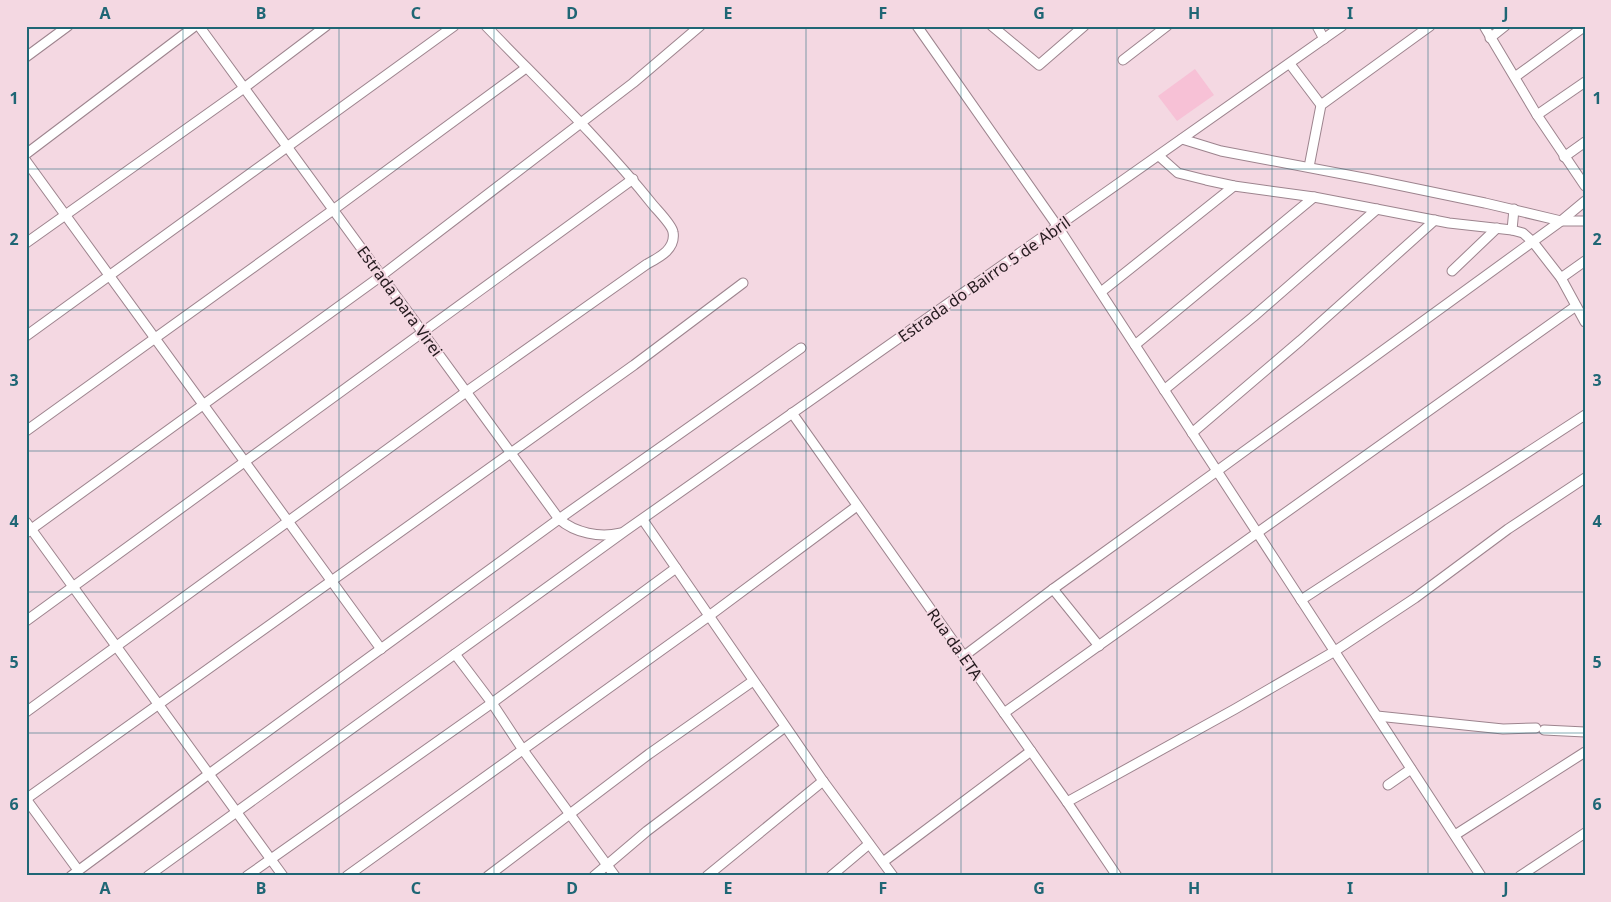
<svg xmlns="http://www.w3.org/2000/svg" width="1611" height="902" viewBox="0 0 1611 902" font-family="'Noto Sans',sans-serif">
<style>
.green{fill:#f7c1d6}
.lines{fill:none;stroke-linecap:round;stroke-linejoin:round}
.minor-casing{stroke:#9d848e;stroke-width:11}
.minor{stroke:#fff;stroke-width:9}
.grid{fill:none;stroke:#1f6675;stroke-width:1;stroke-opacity:0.55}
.labels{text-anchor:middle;stroke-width:4.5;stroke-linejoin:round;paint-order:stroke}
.street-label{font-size:16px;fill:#23191d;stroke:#f4d8e2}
.neatline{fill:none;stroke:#1f6675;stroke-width:2}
.grid-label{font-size:16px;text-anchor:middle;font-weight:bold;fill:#1f6675}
</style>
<rect width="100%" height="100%" fill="#f4d8e2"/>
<!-- green -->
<path class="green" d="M1195 69 1214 95 1177 121 1158 96Z"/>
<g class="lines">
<!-- minor casing -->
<g class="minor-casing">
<g id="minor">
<path d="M199 26 559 519C575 533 600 538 620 533"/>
<path d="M917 26 1058 227 1481 876"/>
<path d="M992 26 1039 65 1084 26"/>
<path d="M1317 26 1324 39"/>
<path d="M1484 26 1537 115 1585 186"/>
<path d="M1490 38 1505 26"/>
<path d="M26 57 68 26"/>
<path d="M1123 60 1167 26"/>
<path d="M1290 64 1321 105"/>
<path d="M1515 77 1585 26"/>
<path d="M1537 115 1585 82"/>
<path d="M1182 139 1221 151 1369 179 1485 203 1561 221H1585"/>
<path d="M26 154 195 26"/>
<path d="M1159 156 1178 173 1206 180 1234 186 1314 197 1449 223 1512 230 1523 233 1533 242 1561 278 1585 322"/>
<path d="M1564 157 1585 142"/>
<path d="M26 161 381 649"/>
<path d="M1309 167 1321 105 1430 26"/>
<path d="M1512 230 1514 209"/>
<path d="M26 243 244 88 326 26"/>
<path d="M1452 271 1497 228"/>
<path d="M1561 278 1585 261"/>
<path d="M1101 292 1234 186"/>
<path d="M26 336 454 26"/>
<path d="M1135 345 1314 197"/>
<path d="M1164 390 1253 317 1377 209"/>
<path d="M792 413 1067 802 1117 876"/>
<path d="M26 431 333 210 526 68"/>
<path d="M1192 433 1301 340 1435 220"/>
<path d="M643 520 823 781 893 876"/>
<path d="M26 522 283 876"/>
<path d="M26 533 381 276 633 83 700 26"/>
<path d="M1053 589 1099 646"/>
<path d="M1301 600 1585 415"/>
<path d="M26 621 633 179"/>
<path d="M455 654 492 703 523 750 615 876"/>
<path d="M964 656 1053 589 1217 471 1561 221 1585 201"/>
<path d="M26 712 466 392 647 264C660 257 676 249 673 232 672 225 658 211 653 205 602 141 542 84 486 26"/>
<path d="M1004 713 1576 306"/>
<path d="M1377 716 1503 729 1536 728"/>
<path d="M1544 730 1585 732"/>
<path d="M1388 785 1411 769"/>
<path d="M26 799 634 365 743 283"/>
<path d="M26 799 78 870"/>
<path d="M1067 802 1235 709 1335 651 1415 598 1508 529 1585 478"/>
<path d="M1455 835 1585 752"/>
<path d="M883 862 1031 751"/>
<path d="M71 876 209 774 559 519 801 348"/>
<path d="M148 876 625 531 1342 26"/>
<path d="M247 876 492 703 676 568"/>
<path d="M347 876 709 616 857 506"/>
<path d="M488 876 649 754 753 681"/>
<path d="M594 876 647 831 785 727"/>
<path d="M707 876 823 781"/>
<path d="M831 876 869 844"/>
<path d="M1520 876 1585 833"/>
</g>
</g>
<!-- minor -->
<use href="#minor" class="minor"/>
</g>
<!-- grid -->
<path class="grid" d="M183 26V876M339 26V876M494 26V876M650 26V876M806 26V876M961 26V876M1117 26V876M1272 26V876M1428 26V876M26 169H1585M26 310H1585M26 451H1585M26 592H1585M26 733H1585"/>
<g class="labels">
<!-- street labels -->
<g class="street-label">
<text transform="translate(984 279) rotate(-35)" y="6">Estrada do Bairro 5 de Abril</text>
<text transform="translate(400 301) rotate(54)" y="6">Estrada para Virei</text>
<text transform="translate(955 644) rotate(55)" y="6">Rua da ETA</text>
</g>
</g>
<!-- border -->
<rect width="1611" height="902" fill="none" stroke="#f4d8e2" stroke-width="55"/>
<rect x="28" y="28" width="1556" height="846" class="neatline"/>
<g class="grid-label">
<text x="105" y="19">A</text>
<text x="261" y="19">B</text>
<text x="416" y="19">C</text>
<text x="572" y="19">D</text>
<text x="728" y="19">E</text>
<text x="883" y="19">F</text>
<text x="1039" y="19">G</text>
<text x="1194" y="19">H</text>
<text x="1350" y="19">I</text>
<text x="1506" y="19">J</text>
<text x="14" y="104">1</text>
<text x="1597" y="104">1</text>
<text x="14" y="245">2</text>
<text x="1597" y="245">2</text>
<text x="14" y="386">3</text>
<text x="1597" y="386">3</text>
<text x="14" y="527">4</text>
<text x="1597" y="527">4</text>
<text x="14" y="668">5</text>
<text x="1597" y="668">5</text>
<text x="14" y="810">6</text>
<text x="1597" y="810">6</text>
<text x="105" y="894">A</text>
<text x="261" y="894">B</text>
<text x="416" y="894">C</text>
<text x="572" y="894">D</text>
<text x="728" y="894">E</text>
<text x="883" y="894">F</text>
<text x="1039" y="894">G</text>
<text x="1194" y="894">H</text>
<text x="1350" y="894">I</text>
<text x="1506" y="894">J</text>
</g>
</svg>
